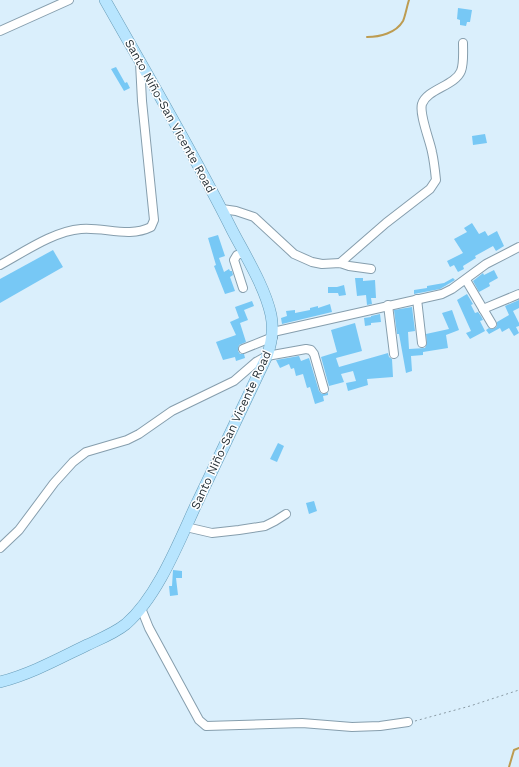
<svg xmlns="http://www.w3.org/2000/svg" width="519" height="767" viewBox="0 0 519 767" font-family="'Work Sans',sans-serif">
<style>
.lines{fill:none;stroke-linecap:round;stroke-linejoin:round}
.stream{stroke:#bd9c51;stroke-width:2}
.building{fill:#77c8f5}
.minor-casing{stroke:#869ead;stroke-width:10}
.major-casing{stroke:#679cb8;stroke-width:12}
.path{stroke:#8a9ba5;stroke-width:1;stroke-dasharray:2 3;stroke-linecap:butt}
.minor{stroke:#fff;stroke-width:8}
.major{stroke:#b8e5fe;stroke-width:11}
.labels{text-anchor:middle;stroke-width:3;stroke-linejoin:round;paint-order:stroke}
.street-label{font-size:12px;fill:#283339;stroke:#fff}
</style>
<rect width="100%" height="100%" fill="#daeffc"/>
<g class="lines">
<!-- stream -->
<g class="stream">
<path d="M367 37C380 37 396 33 403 21 405 17 407 6 409 0"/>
<path d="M509 767 514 750 519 748"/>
</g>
</g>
<!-- building -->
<g class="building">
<path d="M458 8 472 10 470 22H467L466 26 460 25V20L457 19Z"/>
<path d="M116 67 125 83 127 82 130 88 124 91 111 69Z"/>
<path d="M485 134 487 143 473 145 472 136Z"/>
<path d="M472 223 479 234 485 231 488 236 497 231 504 246 496 251 493 246 475 256 476 258 463 266 464 269 458 272 454 265 450 267 447 261 463 253 454 239 467 232 464 228Z"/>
<path d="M218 235 225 256 219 258 224 272 229 269 230 271H232L233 275 230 277 235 291 225 294 214 266 216 265 208 238Z"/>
<path d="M53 250 63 267 0 303V279Z"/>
<path d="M494 270 498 278 489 283 490 286 479 292 473 281 483 273 484 275Z"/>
<path d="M355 278H363V281L375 280 376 298H371L372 304 367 305 366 295 357 296Z"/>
<path d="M453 278 455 280 440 289 414 294V290L427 288V286L444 283Z"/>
<path d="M344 285 346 295 339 296 338 293H328V287H337Z"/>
<path d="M467 294 473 304 471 305 475 313 478 312 481 316 483 320 480 321 485 331 470 339 466 333 471 331 457 300Z"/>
<path d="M519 300V308L513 311 519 323V326L516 327 519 333 514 336 509 328 502 332 500 328 489 334 486 330 489 328 492 329 495 328 497 326V322L509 315 505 306Z"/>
<path d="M252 301 254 306 244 310 248 320 240 323 246 342 239 345 238 351 240 354H244L245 358 236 361 235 357 223 360 216 342 236 335 230 322 239 318 235 307Z"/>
<path d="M330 304 332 312 282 324 281 318 287 316 286 311 295 310V313L310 310V308L318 306V308Z"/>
<path d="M412 307 415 331 408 332 409 349 425 348 427 343 426 334 449 329 442 313 452 310 459 330 446 335 448 348 423 352V355L411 356 412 371 406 373 399 334H397L394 310Z"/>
<path d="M380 314 381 322 371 323V325L365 326 364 318 371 317V316Z"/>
<path d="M355 323 362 351 336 358 339 367 388 353 389 357 392 359 393 377 367 379 368 385 348 391 346 383 356 381 353 371 341 374 344 382 329 386 321 357 337 352 331 330Z"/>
<path d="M299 356 301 361 309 358 319 391 322 394 328 393V395L323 396 324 401 315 404 310 387 307 388 303 374 296 376 294 368 291 369 289 364 280 368 276 360Z"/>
<path d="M278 443 284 446 277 462 270 459Z"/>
<path d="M314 501 317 511 309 514 306 503Z"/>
<path d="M173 570 182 571V578H176L178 595 170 596 169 586H172Z"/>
</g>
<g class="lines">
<!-- minor casing -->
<g class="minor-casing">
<g id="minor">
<path d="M0 31 69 0"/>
<path d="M222 209 236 211 254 217 294 254 312 262 322 264 340 263 349 266 371 269"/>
<path d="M340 263 386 223 430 189 436 180C435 170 434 161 432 152 430 141 419 114 422 104 427 89 455 86 461 71 464 63 463 52 463 43"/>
<path d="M0 265C24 252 54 231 81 229 105 227 129 238 151 227L154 220 142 101 140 63"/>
<path d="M466 280 492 324"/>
<path d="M243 288 234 260 237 255 244 253"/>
<path d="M417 299 422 343"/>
<path d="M388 305 394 354"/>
<path d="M483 309 519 294"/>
<path d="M273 332 442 294 452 289 486 264 519 247"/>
<path d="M243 349 273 337"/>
<path d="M186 527 212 533 239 530 265 526 275 521 286 514"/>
<path d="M0 548 19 530 54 483 73 462 86 452 127 440 139 434 172 411 234 381 256 362 267 356 306 349 311 350 314 354 324 389"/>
<path d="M141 608 149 628 199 720 206 726 302 723 352 727 380 726 408 722"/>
</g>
</g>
<!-- major casing -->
<g class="major-casing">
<path id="major" d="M0 682C31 674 58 659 87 645 100 639 115 633 126 624 157 597 178 544 195 507 219 457 243 406 267 356 272 342 274 330 271 315 265 287 245 255 232 230 193 152 148 76 105 0"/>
</g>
<!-- path -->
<path class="path" d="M415 721 470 706 519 690"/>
<!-- minor -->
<use href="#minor" class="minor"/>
<!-- major -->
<use href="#major" class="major"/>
</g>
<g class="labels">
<!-- street labels -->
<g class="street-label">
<text transform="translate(170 116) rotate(61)" y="4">Santo Niño-San Vicente Road</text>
<text transform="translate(231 430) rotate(-65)" y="4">Santo Niño-San Vicente Road</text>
</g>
</g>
</svg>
